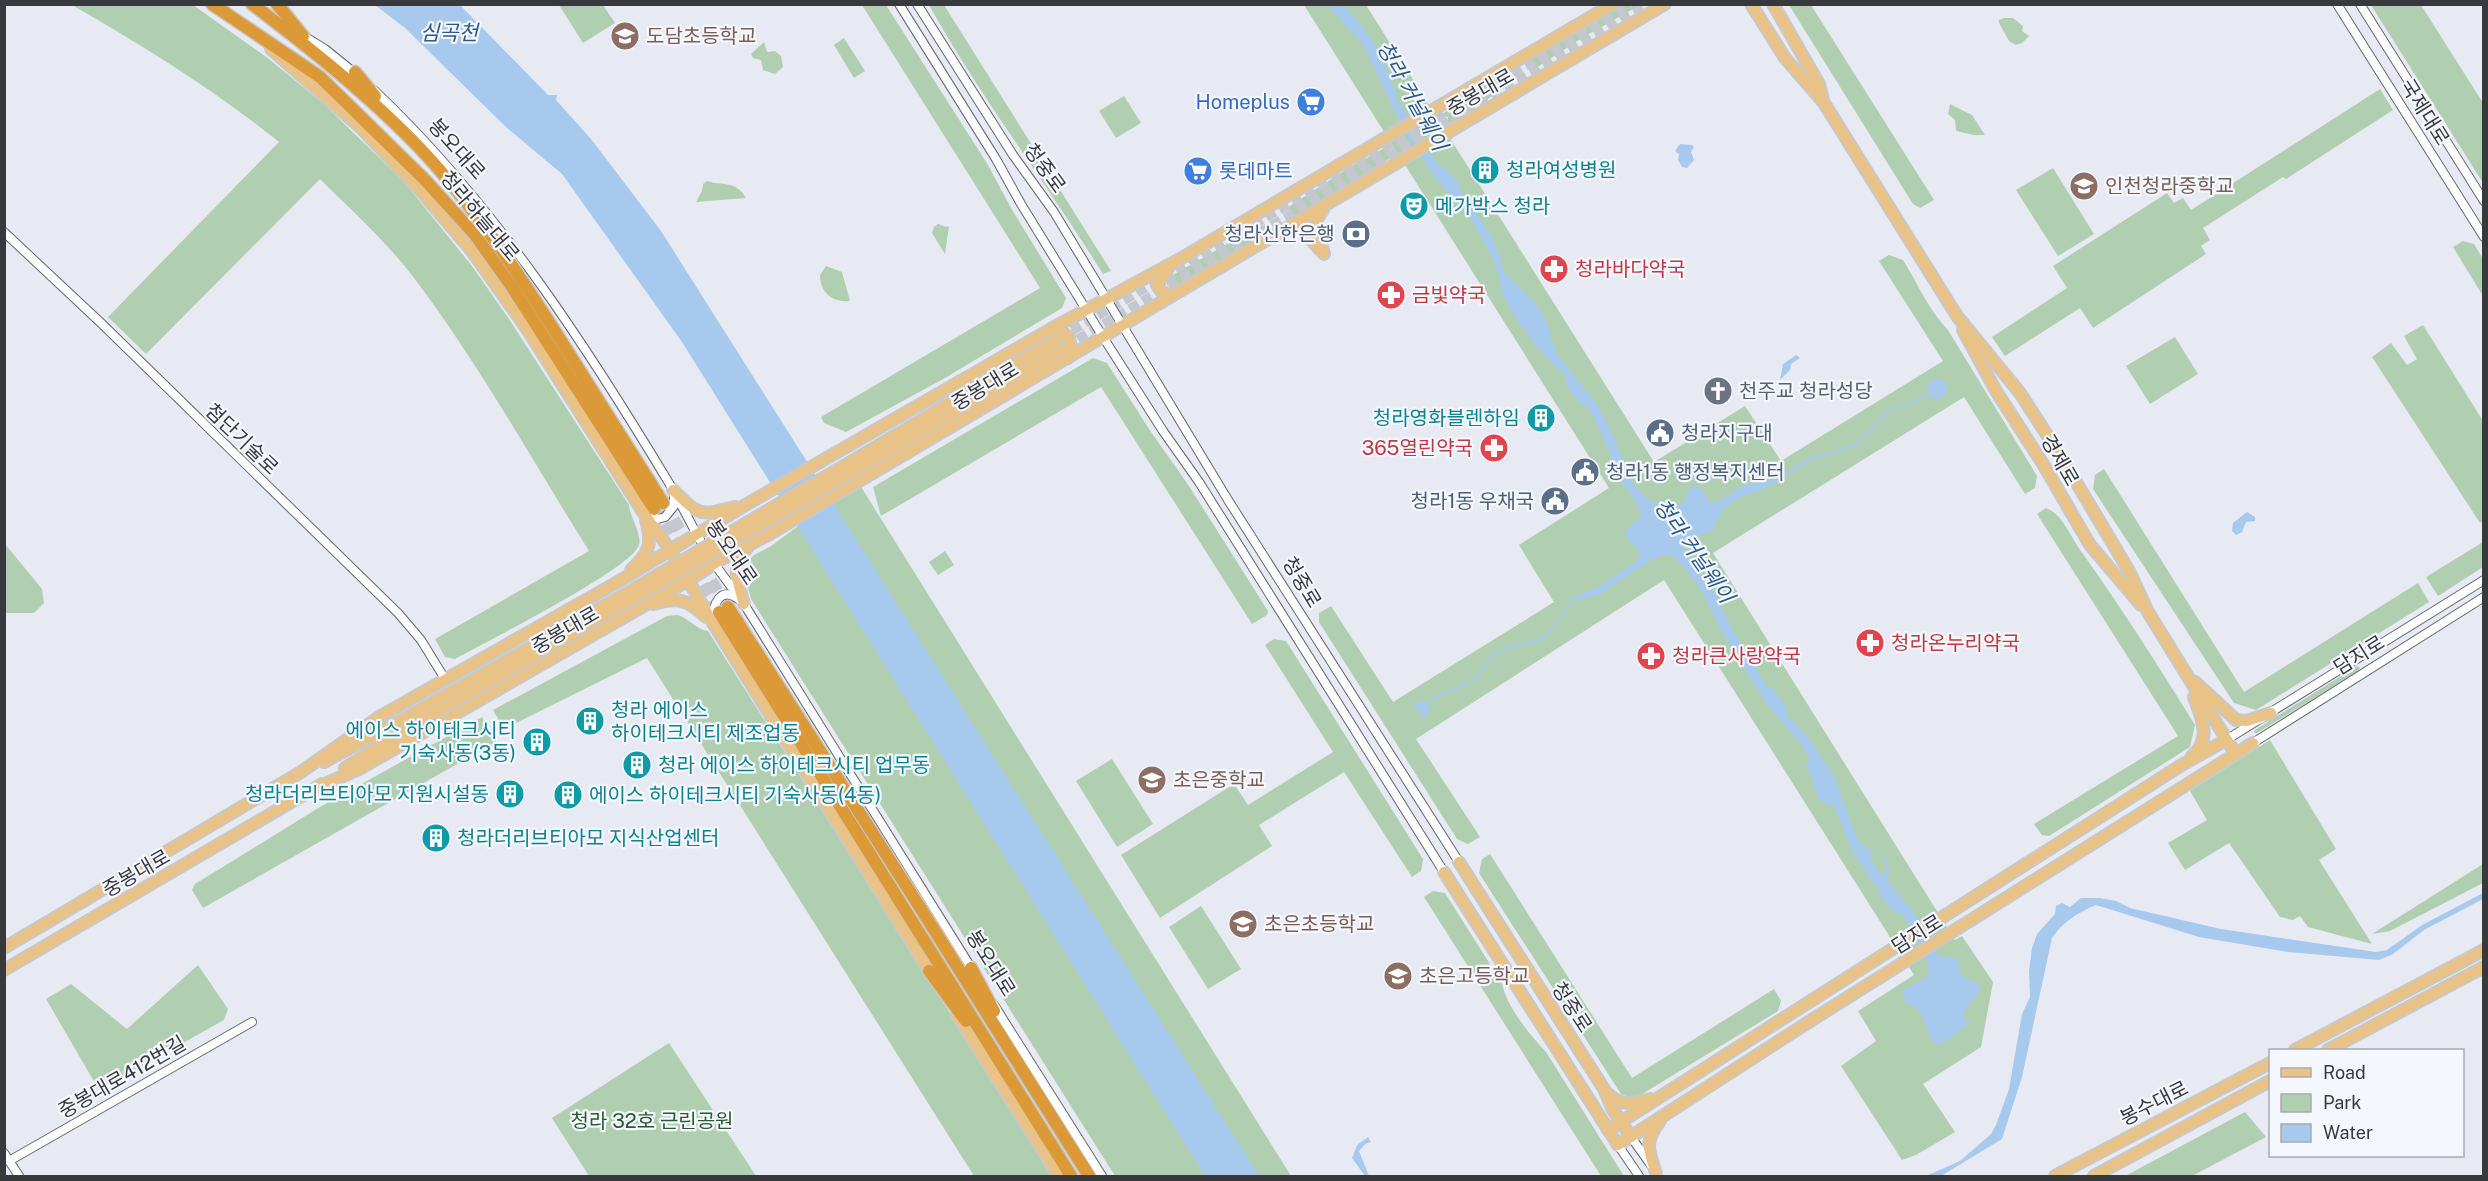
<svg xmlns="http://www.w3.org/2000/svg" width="2488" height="1181" viewBox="0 0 2488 1181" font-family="'Public Sans','Noto Sans KR',sans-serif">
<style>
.green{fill:#b0cfb1}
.water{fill:#a7c9ee;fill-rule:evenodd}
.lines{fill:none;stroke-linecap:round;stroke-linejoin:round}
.stream{stroke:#a7c9ee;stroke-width:2}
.major-tunnel{stroke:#c4c7ce;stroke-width:10;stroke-dasharray:10 5;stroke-linecap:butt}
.highway-tunnel{stroke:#c4c7ce;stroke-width:12;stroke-dasharray:12 6;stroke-linecap:butt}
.minor-casing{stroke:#64676e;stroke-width:10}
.major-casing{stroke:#c7c8c8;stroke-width:14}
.highway-casing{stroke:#c7c8c8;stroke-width:15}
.minor{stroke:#fff;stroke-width:8}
.major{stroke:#e9c288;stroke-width:10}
.highway{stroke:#db9938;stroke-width:12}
.major-bridge-casing{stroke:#c7c8c8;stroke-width:14;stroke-linecap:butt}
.major-bridge{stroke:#e9c288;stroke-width:10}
.labels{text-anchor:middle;stroke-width:4.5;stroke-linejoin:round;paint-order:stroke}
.education-label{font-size:20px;fill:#785e54;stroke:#f5f7fe;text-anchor:start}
.street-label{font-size:20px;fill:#37393c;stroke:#f5f7fe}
.shop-label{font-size:20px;fill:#366cbe;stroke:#f5f7fe;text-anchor:end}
.culture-label{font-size:20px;fill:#0d838f;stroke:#f5f7fe;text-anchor:start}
.service-label{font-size:20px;fill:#4e5e75;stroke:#f5f7fe;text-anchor:end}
.health-label{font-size:20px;fill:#be3a42;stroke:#f5f7fe;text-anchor:start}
.worship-label{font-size:20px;fill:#5b616d;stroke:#f5f7fe;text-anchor:start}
.park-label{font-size:20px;fill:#275c2d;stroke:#f5f7fe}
.water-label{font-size:21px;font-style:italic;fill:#2b5a8a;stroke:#f5f7fe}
</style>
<rect width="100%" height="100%" fill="#e7eaf2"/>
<!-- green -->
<g class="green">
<path d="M72 5H193L269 59 325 105 405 183 472 266 509 319 629 505C630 517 642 534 639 545 633 568 484 643 455 659L445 657 435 639 589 551C532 460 479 364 414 278 387 242 352 211 320 179L146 354 108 317 279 142C214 90 144 46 72 5Z"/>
<path d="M559 5H603L615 23 583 43Z"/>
<path d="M862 5H886L988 165 1011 208 1066 298 1062 308 945 378 846 432 824 423 821 417 1040 288Z"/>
<path d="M929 5H944L1111 271 1103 274C1047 184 981 98 929 5Z"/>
<path d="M1304 5H1366L1654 462 1745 406 1781 461 1943 361 1879 261 1889 255 1903 260C1918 284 1928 309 1948 330L2037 476 2035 488 2025 494 1964 397 1713 553 1955 940 1962 936 1993 982 1981 1047 1923 1084 1955 1132 1916 1155 1902 1160 1841 1066 1876 1041 1858 1011 1914 975 1664 580 1416 739 1480 837 1468 844 1457 839 1319 622V613L1331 606 1393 702 1554 602 1519 545 1609 488Z"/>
<path d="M1624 5H1640L1582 38 1536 68 1530 59Z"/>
<path d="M1789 5H1811L1934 200 1920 208 1913 204Z"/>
<path d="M2371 5H2421L2483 103V183Z"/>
<path d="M2004 18H2013L2023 26 2022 31 2029 36 2022 43 2016 45 2009 41 1999 23V20Z"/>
<path d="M844 38 865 71 854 78 834 45Z"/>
<path d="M764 42 767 52 775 51 781 56 783 67 775 74 763 70 761 60 753 58 751 54Z"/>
<path d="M1500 77 1506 87 1446 126 1448 117 1439 116Z"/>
<path d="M2380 89 2393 110 2286 179 2283 177 2203 228 2210 240 2201 246 2206 254 2093 328 2080 308 2005 356 1992 337 2067 288 2053 266 2167 193 2174 203 2183 198 2191 210Z"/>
<path d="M1124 96 1141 123 1116 138 1099 111Z"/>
<path d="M1950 104 1972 115 1985 135H1974L1956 131 1955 120 1948 114Z"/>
<path d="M1390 145 1389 151 1397 154 1294 218 1287 208 1350 167Z"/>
<path d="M2053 168 2094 234 2058 256 2016 190Z"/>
<path d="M707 181C722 186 736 180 746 198L696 202 702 191 703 184Z"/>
<path d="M938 224 946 227 949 226 945 254 932 233 934 227Z"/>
<path d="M1259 226 1265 234 1175 287 1167 285V279L1171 276Z"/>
<path d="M2463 241 2474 244 2483 259V296L2453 247Z"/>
<path d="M826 266 842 272 850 301C833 303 820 293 820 275Z"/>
<path d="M2423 325 2483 421 2484 520 2480 523 2372 357 2391 343 2407 365 2417 359 2404 336Z"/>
<path d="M2175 337 2198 374 2150 404 2126 366Z"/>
<path d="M1093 358 1107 363 1149 429 1189 486 1268 611 1267 615 1252 624 1101 387 881 516 873 487Z"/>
<path d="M2104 469 2244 692 2418 583 2429 602 2256 710 2234 703 2093 489 2095 475Z"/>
<path d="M858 482 1291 1176H1115L751 599 745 576 747 562 754 555 771 546Z"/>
<path d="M2046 508C2064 515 2071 539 2083 554 2123 610 2159 667 2195 725L2190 747 2049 836 2042 835 2034 824 2178 736 2037 514Z"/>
<path d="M2483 542V567L2438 596 2426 577Z"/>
<path d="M5 544 42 589 44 603 34 613H5Z"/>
<path d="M945 551 954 565 938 575 929 562Z"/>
<path d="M678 615C689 619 698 630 708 631L1053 1176H974L647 658 504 729 493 710 667 616Z"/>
<path d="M1274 639 1286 641 1423 859 1421 871 1412 877 1344 772 1259 825 1272 846 1160 918 1121 855 1234 784 1248 805 1333 752 1265 645Z"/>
<path d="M2357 666 2360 668 2358 671 2257 733H2254L2255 730Z"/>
<path d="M482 717 496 742 203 908 192 890 195 884 320 807Z"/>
<path d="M2270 740 2336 849 2319 860 2372 944 2308 927 2300 916 2293 920 2280 917 2229 843 2185 870 2168 843 2207 820 2190 791Z"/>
<path d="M1112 759 1153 824 1117 847 1076 781Z"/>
<path d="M1490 854 1632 1078 1774 989 1781 1001 1778 1011 1634 1099 1621 1094 1479 873 1482 859Z"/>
<path d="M2483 864V883L2390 931 2372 934Z"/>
<path d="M1433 891 1445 893 1502 983C1506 1006 1530 1035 1546 1052L1624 1176H1601L1424 897Z"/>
<path d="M1201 906 1241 969 1208 989 1169 927Z"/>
<path d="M198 965 228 1009 224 1020 99 1090 46 999 71 984 127 1029Z"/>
<path d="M669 1043 756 1176H589L552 1118Z"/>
<path d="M2245 1112 2266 1137 2192 1176H2125Z"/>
</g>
<!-- water -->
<g class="water">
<path d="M375 5H460L548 95H557L556 100 591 139 661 231 1259 1176H1205L682 342 562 174 506 127 405 28Z"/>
<path d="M1327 5 1345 7C1372 34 1384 59 1397 95L1396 98 1439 166 1443 167 1459 183 1461 192 1490 234 1499 253 1503 271 1536 304 1545 319 1557 354 1596 403 1609 426 1630 477 1638 490 1653 502 1673 506H1679L1684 501 1691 486H1698L1711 502 1716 503 1744 485 1776 480 1808 458 1809 462C1798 467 1789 476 1778 482 1749 498 1725 494 1713 530L1685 542 1683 549 1712 588 1733 631 1768 688H1773L1786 707 1787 715 1810 740 1834 776 1859 843H1863L1864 848C1884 852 1892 859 1888 881L1916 915 1937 954 1940 956 1957 958 1962 976 1978 983 1980 990 1963 1014 1964 1017 1971 1022 1940 1045H1936C1923 1032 1928 1009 1906 1003L1902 991 1929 976C1928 953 1913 932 1901 913H1895L1880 896 1879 888 1870 879 1851 849 1835 807 1819 800 1806 763 1810 758 1803 749 1804 747 1768 706 1720 629 1703 593 1684 567 1673 556 1667 554 1651 560 1599 595 1573 601 1572 598 1600 586 1638 560 1639 551 1625 535 1628 527 1641 517C1641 506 1632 497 1626 488 1610 462 1604 432 1587 406L1580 404 1566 385V377L1537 347 1515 317 1503 295 1495 264 1482 237 1471 220 1432 173 1408 138 1362 43ZM1872 851C1882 853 1886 860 1887 869L1884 874 1880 873 1870 858Z"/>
<path d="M1680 144 1692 145 1694 147 1691 152 1694 160 1687 168 1682 167 1678 160 1679 154 1675 151Z"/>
<path d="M1796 355 1800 358 1791 364 1790 370 1780 380 1783 364Z"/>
<circle cx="1937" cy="389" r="10"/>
<path d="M2247 512 2255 517V521L2246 522 2242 532 2236 535 2232 531 2233 523Z"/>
<path d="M1425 701 1430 709 1426 716 1421 718 1419 715 1422 716 1420 709 1417 708 1416 711 1413 707 1417 702Z"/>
<path d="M2483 893V899L2424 930 2393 954 2379 960 2288 952 2199 937 2096 905C2077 913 2064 921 2052 938L2022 1077 2002 1139 1941 1176H1926L1960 1161 1991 1134 1996 1125 2009 1089 2022 1014 2030 997 2029 971 2032 948 2037 934 2055 914 2056 906 2062 903 2070 907 2081 898H2100L2116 901 2130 908 2221 929 2376 952 2387 950 2422 925Z"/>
<path d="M1368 1137 1371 1142 1365 1144 1359 1151 1369 1176H1365L1352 1158 1357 1145Z"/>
</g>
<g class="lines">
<!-- stream -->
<g class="stream">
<path d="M1809 460 1839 451 1856 444 1890 410 1918 400 1928 394"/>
<path d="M1429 704 1431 699 1473 681 1498 651 1542 639 1555 626 1573 600"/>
</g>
<!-- major-tunnel -->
<g class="major-tunnel">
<path d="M1059 338 1631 4"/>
<path d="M1065 347 1650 4"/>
</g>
<!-- highway-tunnel -->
<g class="highway-tunnel">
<path d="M664 504 727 606"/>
<path d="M654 509 719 612"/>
</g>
<!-- minor casing -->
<g class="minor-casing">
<g id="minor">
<path d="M899 4 996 159 1021 204 1103 337 1163 431 1199 482 1444 872"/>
<path d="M917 4 1013 155 1054 212 1228 500 1459 862"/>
<path d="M2337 4 2484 237"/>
<path d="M2360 4 2484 201"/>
<path d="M302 35 325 49 357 75"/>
<path d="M375 91C496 206 586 345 672 488 684 509 694 531 707 552"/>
<path d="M4 232 101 323 398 613 421 640 445 679"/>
<path d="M644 512 658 519 665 517 674 506V495"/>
<path d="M713 562 744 604 972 969"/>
<path d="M713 620C713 604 720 586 738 599"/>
<path d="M2226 740 2484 580"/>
<path d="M2253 743 2484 597"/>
<path d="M994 1005 1102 1176"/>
<path d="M1631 1137 1651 1165"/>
<path d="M1618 1145 1639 1176"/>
<path d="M4 1153 19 1176"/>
<path d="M9 1161 252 1022"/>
</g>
</g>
<!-- major casing -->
<g class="major-casing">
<g id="major">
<path d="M1751 4 1785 58 1824 103 1957 316 2020 393 2060 455 2129 571 2148 612 2235 753"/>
<path d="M1773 4 1819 84 1823 100"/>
<path d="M271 49 360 127 419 189 471 250 525 326 643 512 671 551 713 623 933 977"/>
<path d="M1323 210C1309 228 1320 235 1324 254"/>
<path d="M1289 228H1301L1320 250"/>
<path d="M1168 269 1157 285 1161 291 1171 296"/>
<path d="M1051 329 1059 330 1069 337 1071 348 1068 358"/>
<path d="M1963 330 1996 391 2043 464 2090 545 2141 605"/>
<path d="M847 464 1056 340"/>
<path d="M852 472 1062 349"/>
<path d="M673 490C699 516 700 516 735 507"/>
<path d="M631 570C649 553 653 545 646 520"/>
<path d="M653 604C679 597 687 599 706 617"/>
<path d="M744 604C738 583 730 565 747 548"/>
<path d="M2195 682 2236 720 2247 721 2271 713"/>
<path d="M2192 756C2212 739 2202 719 2194 697"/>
<path d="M324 762 400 721"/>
<path d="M345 768 406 730"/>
<path d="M316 788 361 768 689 580 720 560 768 535 1665 4"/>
<path d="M1459 862 1604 1089 1613 1110 1631 1137"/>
<path d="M1444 872 1618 1145 1807 1023 2253 743"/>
<path d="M4 948 301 772 379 717 616 583 747 504 1051 329 1180 259 1613 4"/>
<path d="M4 970 322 784"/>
<path d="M957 1015 1059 1176"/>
<path d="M2295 1050 2484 950"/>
<path d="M2328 1050 2484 967"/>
<path d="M1607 1093C1621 1107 1633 1104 1650 1099"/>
<path d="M1608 1130 2180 766 2226 740"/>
<path d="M1656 1173C1648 1150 1644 1142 1660 1121"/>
<path d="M2055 1176 2270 1063"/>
<path d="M2094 1176 2270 1081"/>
</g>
</g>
<!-- highway casing -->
<g class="highway-casing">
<g id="highway">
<path d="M212 4 320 77 425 180 475 235 512 287 654 509"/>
<path d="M252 4C307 46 360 88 409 137 469 197 516 270 561 341 595 395 629 449 663 503"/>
<path d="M277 4 303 36"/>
<path d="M355 72 375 96"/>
<path d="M728 607 921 909 1089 1176"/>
<path d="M719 612 1071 1176"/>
<path d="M971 968 994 1011"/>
<path d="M929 971 966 1021"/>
</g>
</g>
<!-- minor -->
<use href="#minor" class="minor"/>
<!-- major -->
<use href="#major" class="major"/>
<!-- highway -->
<use href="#highway" class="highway"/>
<!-- major-bridge casing -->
<g class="major-bridge-casing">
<g id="major-bridge">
<path d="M400 721 627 593 847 464"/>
<path d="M406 730 852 472"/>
</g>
</g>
<!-- major-bridge -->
<use href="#major-bridge" class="major-bridge"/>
</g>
<!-- icons -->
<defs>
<g id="school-disc" transform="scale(1.5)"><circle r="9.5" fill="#8d6e63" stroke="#f5f7fe"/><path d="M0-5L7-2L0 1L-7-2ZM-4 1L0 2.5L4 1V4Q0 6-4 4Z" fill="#fff"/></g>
<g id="supermarket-disc" transform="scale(1.5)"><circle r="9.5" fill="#3f7fe0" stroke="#f5f7fe"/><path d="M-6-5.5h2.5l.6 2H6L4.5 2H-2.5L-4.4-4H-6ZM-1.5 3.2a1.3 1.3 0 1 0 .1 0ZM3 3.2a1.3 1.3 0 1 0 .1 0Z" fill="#fff"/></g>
<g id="building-disc" transform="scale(1.5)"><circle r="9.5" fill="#0f9aa8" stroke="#f5f7fe"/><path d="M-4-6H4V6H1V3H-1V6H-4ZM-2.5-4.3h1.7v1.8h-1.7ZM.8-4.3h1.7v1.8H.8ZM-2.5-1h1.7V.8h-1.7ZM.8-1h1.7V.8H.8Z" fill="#fff"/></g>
<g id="theatre-disc" transform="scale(1.5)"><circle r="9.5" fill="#0f9aa8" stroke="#f5f7fe"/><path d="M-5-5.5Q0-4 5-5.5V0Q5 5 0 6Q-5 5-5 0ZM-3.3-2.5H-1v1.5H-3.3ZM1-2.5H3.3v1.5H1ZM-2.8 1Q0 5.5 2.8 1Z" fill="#fff"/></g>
<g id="bank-disc" transform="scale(1.5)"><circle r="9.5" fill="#5c6f8a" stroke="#f5f7fe"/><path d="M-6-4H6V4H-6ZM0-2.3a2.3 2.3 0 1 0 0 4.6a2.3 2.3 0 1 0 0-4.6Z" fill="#fff"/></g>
<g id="pharmacy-disc" transform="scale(1.5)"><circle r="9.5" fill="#e0444e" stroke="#f5f7fe"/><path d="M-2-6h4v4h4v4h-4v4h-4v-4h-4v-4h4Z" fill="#fff"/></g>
<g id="church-disc" transform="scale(1.5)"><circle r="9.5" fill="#6b7280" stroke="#f5f7fe"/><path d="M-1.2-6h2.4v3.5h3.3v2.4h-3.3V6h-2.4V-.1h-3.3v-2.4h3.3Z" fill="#fff"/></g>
<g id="civic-disc" transform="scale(1.5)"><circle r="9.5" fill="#5c6f8a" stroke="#f5f7fe"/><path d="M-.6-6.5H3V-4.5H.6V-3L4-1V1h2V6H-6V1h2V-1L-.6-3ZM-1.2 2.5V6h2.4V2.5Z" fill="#fff"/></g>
</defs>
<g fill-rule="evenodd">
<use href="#school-disc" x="625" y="36"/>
<use href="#supermarket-disc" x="1311" y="102"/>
<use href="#building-disc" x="1485" y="170"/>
<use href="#supermarket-disc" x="1198" y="171"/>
<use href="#school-disc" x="2084" y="186"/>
<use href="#theatre-disc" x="1414" y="206"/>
<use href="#bank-disc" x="1356" y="234"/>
<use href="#pharmacy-disc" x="1554" y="269"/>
<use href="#pharmacy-disc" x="1391" y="295"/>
<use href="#church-disc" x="1718" y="391"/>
<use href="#building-disc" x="1541" y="418"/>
<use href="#civic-disc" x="1660" y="433"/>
<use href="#pharmacy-disc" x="1494" y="448"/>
<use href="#civic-disc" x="1585" y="472"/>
<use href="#civic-disc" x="1555" y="501"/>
<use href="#pharmacy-disc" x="1870" y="643"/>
<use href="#pharmacy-disc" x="1651" y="656"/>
<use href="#building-disc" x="590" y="721"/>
<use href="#building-disc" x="537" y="742"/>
<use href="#building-disc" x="637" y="765"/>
<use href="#school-disc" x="1152" y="780"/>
<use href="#building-disc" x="510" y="794"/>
<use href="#building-disc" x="568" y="795"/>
<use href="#building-disc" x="436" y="838"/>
<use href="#school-disc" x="1243" y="924"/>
<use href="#school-disc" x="1398" y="976"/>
</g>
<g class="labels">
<!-- education labels -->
<g class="education-label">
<text x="646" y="43">도담초등학교</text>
<text x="2105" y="193">인천청라중학교</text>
<text x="1173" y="787">초은중학교</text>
<text x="1264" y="931">초은초등학교</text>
<text x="1419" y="983">초은고등학교</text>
</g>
<!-- street labels -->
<g class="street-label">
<text transform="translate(1480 92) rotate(-30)" y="7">중봉대로</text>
<text transform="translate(2425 112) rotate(58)" y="7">국제대로</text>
<text transform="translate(457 149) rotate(48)" y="7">봉오대로</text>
<text transform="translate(1045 168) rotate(54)" y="7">청중로</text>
<text transform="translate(480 216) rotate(50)" y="7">청라하늘대로</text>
<text transform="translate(985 386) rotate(-31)" y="7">중봉대로</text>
<text transform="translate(242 439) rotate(44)" y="7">첨단기술로</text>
<text transform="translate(2060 460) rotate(60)" y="7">경제로</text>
<text transform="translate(732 552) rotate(56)" y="7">봉오대로</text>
<text transform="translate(1302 582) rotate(59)" y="7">청중로</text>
<text transform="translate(565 630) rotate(-30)" y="7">중봉대로</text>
<text transform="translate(2359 655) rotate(-32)" y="7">담지로</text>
<text transform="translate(136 873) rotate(-30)" y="7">중봉대로</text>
<text transform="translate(1917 934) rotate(-32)" y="7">담지로</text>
<text transform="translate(991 963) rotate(58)" y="7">봉오대로</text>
<text transform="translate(1572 1007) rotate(57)" y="7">청중로</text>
<text transform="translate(122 1077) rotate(-30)" y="7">중봉대로412번길</text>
<text transform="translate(2154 1103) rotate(-27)" y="7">봉수대로</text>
</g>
<!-- shop labels -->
<g class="shop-label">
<text x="1290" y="109">Homeplus</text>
<text x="1219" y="178" text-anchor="start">롯데마트</text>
</g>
<!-- culture labels -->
<g class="culture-label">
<text x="1506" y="177">청라여성병원</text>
<text x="1435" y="213">메가박스 청라</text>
<text x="1520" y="425" text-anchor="end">청라영화블렌하임</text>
<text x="611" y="717">청라 에이스<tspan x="611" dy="23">하이테크시티 제조업동</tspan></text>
<text x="516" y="737" text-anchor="end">에이스 하이테크시티<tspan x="516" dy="23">기숙사동(3동)</tspan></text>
<text x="658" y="772">청라 에이스 하이테크시티 업무동</text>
<text x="489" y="801" text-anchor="end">청라더리브티아모 지원시설동</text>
<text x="589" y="802">에이스 하이테크시티 기숙사동(4동)</text>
<text x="457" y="845">청라더리브티아모 지식산업센터</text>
</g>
<!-- service labels -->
<g class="service-label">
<text x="1335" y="241">청라신한은행</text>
<text x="1681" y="440" text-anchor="start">청라지구대</text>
<text x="1606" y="479" text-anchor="start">청라1동 행정복지센터</text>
<text x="1534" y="508">청라1동 우채국</text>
</g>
<!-- health labels -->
<g class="health-label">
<text x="1575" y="276">청라바다약국</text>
<text x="1412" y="302">금빛약국</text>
<text x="1473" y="455" text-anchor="end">365열린약국</text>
<text x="1891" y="650">청라온누리약국</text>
<text x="1672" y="663">청라큰사랑약국</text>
</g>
<!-- worship labels -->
<g class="worship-label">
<text x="1739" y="398">천주교 청라성당</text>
</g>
<!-- park labels -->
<g class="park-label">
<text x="652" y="1128">청라 32호 근린공원</text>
</g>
<!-- water labels -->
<g class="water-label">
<text x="449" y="40">심곡천</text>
<text transform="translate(1412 96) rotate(61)" y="7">청라 커널웨이</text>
<text transform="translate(1694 551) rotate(55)" y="7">청라 커널웨이</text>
</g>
</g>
<!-- border -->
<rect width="2488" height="1181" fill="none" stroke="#37393c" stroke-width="12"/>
<!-- legend -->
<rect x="2269" y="1049" width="195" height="108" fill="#f5f7fe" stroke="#a9abb0" stroke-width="1.5"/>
<rect x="2281" y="1068" width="30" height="9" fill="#e9c288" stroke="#a9abb0" stroke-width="1.5"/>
<text x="2323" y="1079" font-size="18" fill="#37393c">Road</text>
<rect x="2281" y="1094" width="30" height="18" fill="#b0cfb1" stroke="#a9abb0" stroke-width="1.5"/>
<text x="2323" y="1109" font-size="18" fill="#37393c">Park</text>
<rect x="2281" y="1124" width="30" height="18" fill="#a7c9ee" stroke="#a9abb0" stroke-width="1.5"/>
<text x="2323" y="1139" font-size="18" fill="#37393c">Water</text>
</svg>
